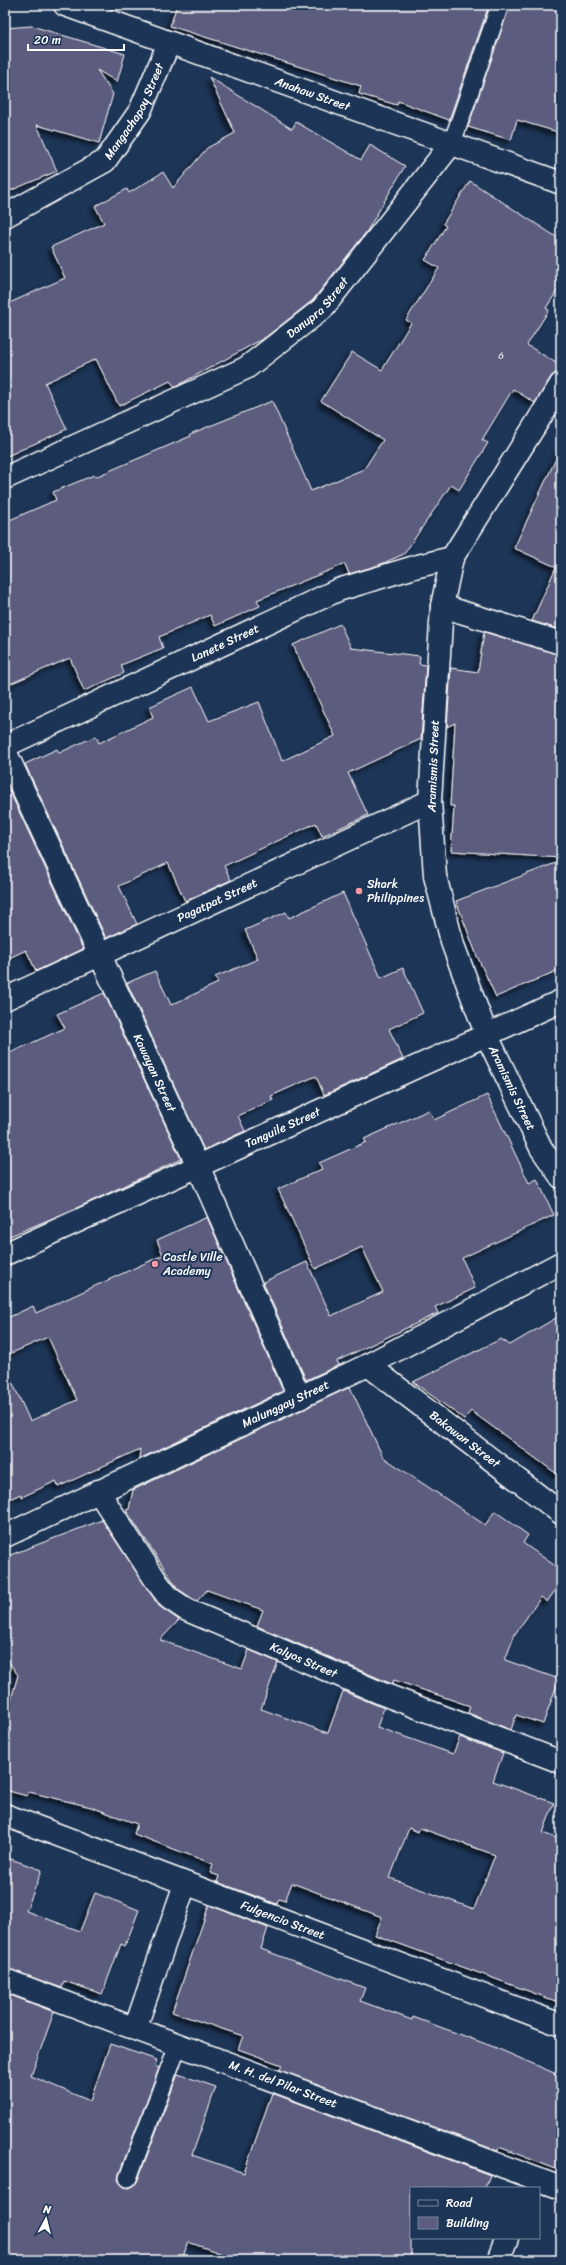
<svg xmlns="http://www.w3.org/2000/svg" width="566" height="2265" viewBox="0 0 566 2265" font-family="Sriracha,sans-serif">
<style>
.building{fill:#5b5c7f;stroke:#fff;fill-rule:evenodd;filter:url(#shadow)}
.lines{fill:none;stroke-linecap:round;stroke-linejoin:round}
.service-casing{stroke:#fff;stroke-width:20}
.minor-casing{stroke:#fff;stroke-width:25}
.tertiary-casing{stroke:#fff;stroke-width:25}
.service{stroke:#1d3557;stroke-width:17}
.minor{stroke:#1d3557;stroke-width:22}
.tertiary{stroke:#1d3557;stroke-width:22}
.poi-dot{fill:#ff9aa2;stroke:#1d3557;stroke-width:1.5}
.labels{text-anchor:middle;stroke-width:4;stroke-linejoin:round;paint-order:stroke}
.number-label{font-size:10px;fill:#d6d6df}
.street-label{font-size:12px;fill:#fff;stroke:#1d3557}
.poi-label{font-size:12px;fill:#fff;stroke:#1d3557;text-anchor:start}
</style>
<defs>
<filter id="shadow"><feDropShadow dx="-3.5" dy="3.5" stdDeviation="2" flood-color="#0009"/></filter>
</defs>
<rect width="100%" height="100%" fill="#1d3557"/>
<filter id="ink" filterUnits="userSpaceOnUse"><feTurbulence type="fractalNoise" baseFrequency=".025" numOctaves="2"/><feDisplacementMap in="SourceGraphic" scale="8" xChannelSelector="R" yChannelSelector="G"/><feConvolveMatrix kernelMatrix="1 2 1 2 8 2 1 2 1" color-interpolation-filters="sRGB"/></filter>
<g filter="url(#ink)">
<!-- building -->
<g class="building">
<path d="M177 5H489L449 120 398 101 397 105 359 94 361 86 170 26Z"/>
<path d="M510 5H561V133L517 120 511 140 468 127Z"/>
<path d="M32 26 125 54 117 82 97 70 113 94 99 143 37 125 57 171 5 193V28Z"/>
<path d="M209 77 292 129 296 122 361 160 370 145 405 166 367 231 313 300 266 337 175 387 170 381 119 406 96 359 45 383 67 429 5 457V305L65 278 51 247 104 223 95 206 127 189 129 193 163 172 173 188 207 148 235 133Z"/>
<path d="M470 181 561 240V285L546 308 549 310 527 345 561 366V372L551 377 535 403 513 389 482 440 488 443 459 490 451 485 404 554 379 565 349 574 345 564 257 600 260 606 215 626 210 615 159 637 163 648 121 665 124 673 84 691 70 658 5 686V522L56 500 53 492 94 475 95 477 191 436 190 434 272 401 311 491 364 469 383 440 321 401 352 352 382 370 411 323 406 320 439 268 425 260 446 226 443 224Z"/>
<path d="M561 448V630L532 621 556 567 514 548Z"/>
<path d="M340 624 351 648 420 656 419 664 426 665 421 739 348 773 368 815 322 836 316 823 224 866 231 880 185 901 168 863 119 886 137 924 106 938 25 764 57 749 59 753 96 736 99 743 153 717 149 707 193 687 209 721 259 702 282 761 335 736 293 645Z"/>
<path d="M484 632 561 655V858L451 851 454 806H450L455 723 447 727 451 668 478 672Z"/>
<path d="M9 790 83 949 36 971 26 950 5 960V792Z"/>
<path d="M561 861V969L496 997 477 956 456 901Z"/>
<path d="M343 893 381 978 403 968 423 1013 389 1029 403 1059 324 1095 316 1076 271 1096 273 1100 238 1116 245 1131 204 1150 127 983 155 971 171 1005 218 983 215 977 258 959 245 930 286 912 289 918Z"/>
<path d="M104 993 181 1159 79 1207 5 1238V1055L65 1028 57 1014Z"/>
<path d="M487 1095 529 1183 537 1179 554 1215 462 1258 475 1288 435 1307 438 1313 337 1361 339 1365 306 1380 263 1282 307 1262 331 1316 383 1292 362 1247 315 1269 278 1189 322 1169 319 1163 366 1142 364 1139 429 1110 434 1120Z"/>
<path d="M207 1217 283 1391 139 1459 140 1449 58 1487 56 1481 22 1497 21 1494 5 1501V1366L30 1421 77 1400 48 1337 5 1356V1319L33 1306 36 1313 163 1255 157 1240Z"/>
<path d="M561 1315V1477L471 1411 464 1419 413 1382 501 1339 510 1345Z"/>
<path d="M350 1387 383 1457 485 1525 495 1511 528 1535 523 1543 561 1570V1582L547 1602 541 1597 515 1634 505 1660 559 1679 543 1724 516 1715 511 1730 468 1713 470 1706 394 1680 392 1684 257 1626 263 1610 207 1590 197 1601 193 1599 178 1589 126 1510 129 1509 133 1490Z"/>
<path d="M102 1520 159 1606 179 1620 160 1640 242 1669 249 1650 278 1662 261 1709 328 1733 343 1691 384 1708 377 1727 453 1754 460 1737 503 1753 493 1781 554 1803 543 1833 561 1840V2003L375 1935 382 1917 292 1883 285 1901 279 1899 277 1904 217 1882 219 1876 210 1873 213 1864 134 1834 137 1824 91 1807 29 1792 27 1796 5 1790V1721L18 1675 5 1657V1557ZM409 1828 418 1832 420 1828 495 1855 474 1909 390 1878Z"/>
<path d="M5 1857 42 1870 26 1911 80 1931 95 1893 139 1910 125 1946 121 1944 102 1994 64 1981 62 1988 5 1968Z"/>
<path d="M209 1905 268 1928 261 1949 365 1988 360 2001 412 2020 413 2017 494 2047 561 2076V2171L499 2147 498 2151 280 2070 282 2065 238 2049 243 2036 172 2012Z"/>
<path d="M5 1993 54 2012 31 2076 90 2101 110 2044 157 2060 155 2066 159 2068 119 2174 118 2180 124 2187 130 2188 137 2182 178 2074 216 2087 192 2155 244 2173 272 2093 490 2175 485 2188H411V2260H240L188 2242 182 2260H5Z"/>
</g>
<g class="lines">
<!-- service casing -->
<g class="service-casing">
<g id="service">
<path d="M452 143 500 5"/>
<path d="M128 2178 178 2045"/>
</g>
</g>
<!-- minor casing -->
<g class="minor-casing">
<g id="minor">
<path id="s1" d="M65 5 561 183"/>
<path id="s2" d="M5 216 105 161 140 111 169 43"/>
<path id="s3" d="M561 384 452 558 442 606 430 801 435 876 453 945 487 1036 541 1148 561 1177"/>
<path id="s4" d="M5 478 246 368 322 309 452 143"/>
<path d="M442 606 561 643"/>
<path id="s5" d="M5 746 338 590 418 566 452 558"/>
<path id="s6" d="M5 751 198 1166 300 1398"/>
<path id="s7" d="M5 999 430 801"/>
<path id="s8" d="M368 1365 561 1513"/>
<path id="s9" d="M98 1491 157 1582 169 1598 187 1610 383 1694 561 1762"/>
<path id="s10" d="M5 1536 368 1365 561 1263"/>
<path id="s11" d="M5 1815 561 2025"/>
<path d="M135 2029 185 1884"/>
<path d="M498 2260 507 2238"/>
</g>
</g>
<!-- tertiary casing -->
<g class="tertiary-casing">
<g id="tertiary">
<path id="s12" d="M5 1254 561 1001"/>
<path id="s13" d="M5 1980 561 2188"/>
</g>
</g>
<!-- service -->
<use href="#service" class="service"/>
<!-- minor -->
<use href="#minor" class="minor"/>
<!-- tertiary -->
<use href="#tertiary" class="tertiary"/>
</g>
</g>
<!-- markers -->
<g class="poi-dot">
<circle cx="359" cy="891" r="4"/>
<circle cx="155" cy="1264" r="4"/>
</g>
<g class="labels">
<!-- number labels -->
<g class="number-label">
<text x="501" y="359">6</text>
</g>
<!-- street labels -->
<g class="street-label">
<text dy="4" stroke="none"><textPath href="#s1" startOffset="263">Anahaw Street</textPath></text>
<text dy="4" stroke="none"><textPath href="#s2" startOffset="172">Mangachapoy Street</textPath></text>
<text dy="4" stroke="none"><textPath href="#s4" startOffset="359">Danupra Street</textPath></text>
<text dy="4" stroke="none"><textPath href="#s5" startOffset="243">Lanete Street</textPath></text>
<text transform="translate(433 766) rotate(-88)" y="4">Aramismis Street</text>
<text dy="4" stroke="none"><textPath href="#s7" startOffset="234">Pagatpat Street</textPath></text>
<text dy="4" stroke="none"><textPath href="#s6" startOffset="355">Kawayan Street</textPath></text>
<text dy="4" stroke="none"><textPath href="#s3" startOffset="751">Aramismis Street</textPath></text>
<text dy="4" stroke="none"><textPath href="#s12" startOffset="305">Tanguile Street</textPath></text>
<text dy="4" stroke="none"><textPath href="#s10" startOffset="310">Malunggay Street</textPath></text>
<text dy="4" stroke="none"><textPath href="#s8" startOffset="122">Bakawan Street</textPath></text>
<text dy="4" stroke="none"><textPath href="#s9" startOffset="277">Kalyos Street</textPath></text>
<text dy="4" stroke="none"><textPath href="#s11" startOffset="297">Fulgencio Street</textPath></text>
<text dy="4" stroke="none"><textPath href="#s13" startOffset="297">M. H. del Pilar Street</textPath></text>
</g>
<!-- poi labels -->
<g class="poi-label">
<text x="367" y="888">Shark<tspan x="367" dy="14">Philippines</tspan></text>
<text x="163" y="1261">Castle Ville<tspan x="163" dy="14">Academy</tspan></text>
</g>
</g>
<!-- margin -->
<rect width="566" height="2265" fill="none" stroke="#1d3557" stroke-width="20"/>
<rect x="10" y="10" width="546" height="2245" fill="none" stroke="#fff" stroke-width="1.5" filter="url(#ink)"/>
<!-- legend -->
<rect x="410" y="2187" width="130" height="52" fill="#1d3557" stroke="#77869a"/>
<rect x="418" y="2200" width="20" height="6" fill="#1d3557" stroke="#77869a"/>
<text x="446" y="2207" font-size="12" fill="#ffffff">Road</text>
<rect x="418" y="2217" width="20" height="12" fill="#5b5c7f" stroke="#77869a"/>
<text x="446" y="2227" font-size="12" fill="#ffffff">Building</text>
<!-- north arrow -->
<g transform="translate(46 2219) rotate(7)" stroke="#1d3557" stroke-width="3" paint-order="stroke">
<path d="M0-3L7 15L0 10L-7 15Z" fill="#ffffff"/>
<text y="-6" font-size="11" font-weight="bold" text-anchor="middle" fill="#ffffff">N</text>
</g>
<!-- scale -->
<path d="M28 44v6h96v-6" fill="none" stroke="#ffffff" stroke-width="2"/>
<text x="34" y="44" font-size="12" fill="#ffffff" stroke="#1d3557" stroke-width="3" paint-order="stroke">20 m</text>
</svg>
